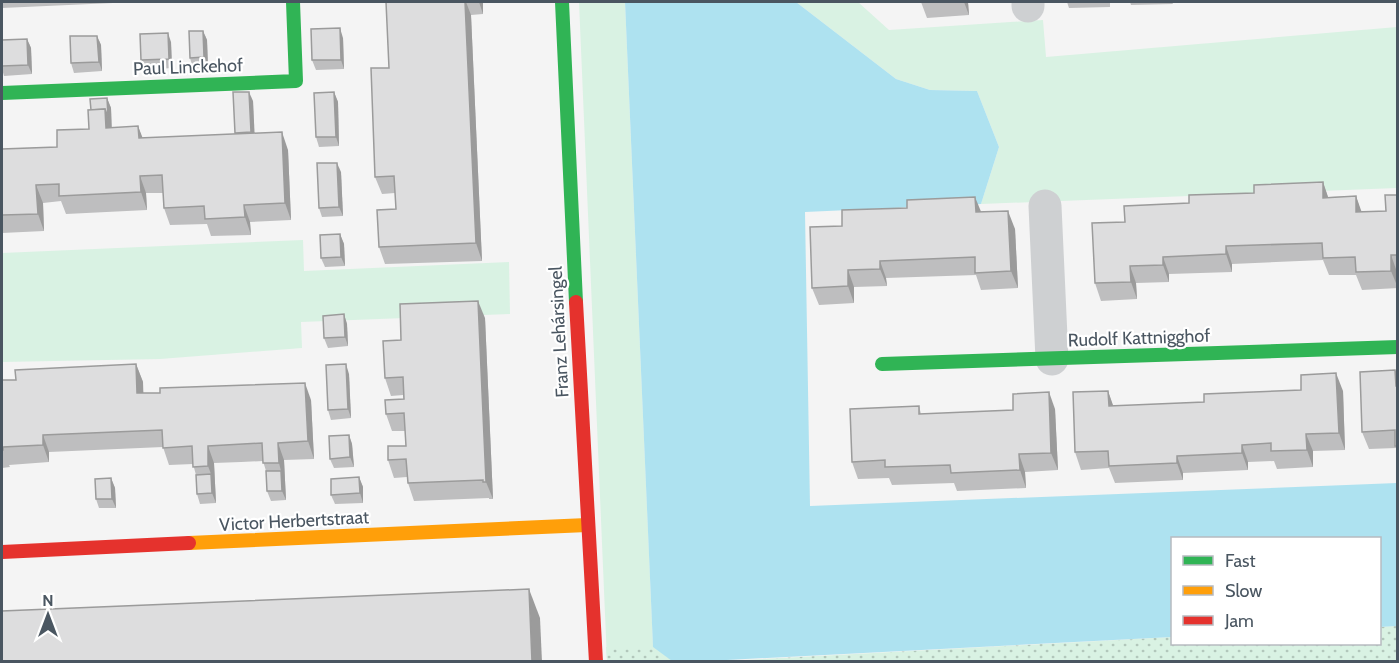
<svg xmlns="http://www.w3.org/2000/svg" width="1399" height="663" viewBox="0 0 1399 663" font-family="Cabin,sans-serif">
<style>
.grass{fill:#d9f2e3}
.park{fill:url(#park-dots)}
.water{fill:#aee2f0}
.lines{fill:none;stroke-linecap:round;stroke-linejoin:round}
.street{stroke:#ced0d2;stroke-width:33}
.fast{stroke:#30b455;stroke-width:14}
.slow{stroke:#ff9f0a;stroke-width:14}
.jam{stroke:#e5322d;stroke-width:14}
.wall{fill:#bebebf}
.shaded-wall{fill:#9b9b9b}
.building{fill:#ddddde;stroke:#9b9b9b;stroke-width:1.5}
.labels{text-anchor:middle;stroke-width:4.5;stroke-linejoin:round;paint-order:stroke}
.street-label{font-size:18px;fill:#4a5661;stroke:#fff}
</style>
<defs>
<pattern id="park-dots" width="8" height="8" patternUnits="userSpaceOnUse" patternTransform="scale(1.5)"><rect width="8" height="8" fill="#d9f2e3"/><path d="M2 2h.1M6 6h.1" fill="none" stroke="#b2c7bb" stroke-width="1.8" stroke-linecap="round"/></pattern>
</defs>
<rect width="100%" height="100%" fill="#f4f4f4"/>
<!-- grass -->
<g class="grass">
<path d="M579 2H625L653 646 672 661H607Z"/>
<path d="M796 2H858L889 30 1043 20 1046 57 1397 27V188L981 204 999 147 977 91 930 90 896 79Z"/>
<path d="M303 240 304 271 509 262 510 314 301 322 302 348 160 359 2 362V253Z"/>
</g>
<!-- park -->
<g class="park">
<path d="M1397 626V661L708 662 1172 637V644H1380V627Z"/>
<path d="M606 647H653L672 661H607Z"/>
</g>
<!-- water -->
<path class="water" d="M625 2H796L896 79 930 90 977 91 999 147 981 204 805 212 810 506 1397 483V626L1380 627V538H1172V637L708 661H672L653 647Z"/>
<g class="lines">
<!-- street -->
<g class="street">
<path d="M1028 2V6"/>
<path d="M1045 206 1052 359"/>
</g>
<!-- fast -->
<g class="fast">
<path d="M562 2 576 302"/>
<path d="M2 93 296 81 293 2"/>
<path d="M882 364 1398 347"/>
</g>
<!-- slow -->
<path class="slow" d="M189 543 587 525"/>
<!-- jam -->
<g class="jam">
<path d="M576 302 596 662"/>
<path d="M2 552 189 543"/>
</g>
</g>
<!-- wall -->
<g class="wall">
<path d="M2 2H135L2 8Z"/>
<path d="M386 2H483V14L471 15 482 261 385 264 379 247 396 209 395 193 382 194 375 177 389 68Z"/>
<path d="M921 2H968L969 15 927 18Z"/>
<path d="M1067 2H1110V7L1069 8Z"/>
<path d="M1130 2H1172L1173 4 1131 5Z"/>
<path d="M1193 2H1235L1194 3Z"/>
<path d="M203 31 207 40 208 67 193 68 190 58Z"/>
<path d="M97 36 101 45 102 71 74 73 71 63Z"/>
<path d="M343 38 344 69 316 70 312 60Z"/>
<path d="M27 39 31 48 32 74 4 76 2 69V40Z"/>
<path d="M171 42 172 68 144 70 141 60Z"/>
<path d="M334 92 338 102 339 146 319 147 316 137Z"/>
<path d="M107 98 111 108 112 128 138 126 142 138 235 134V133L253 101 254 133 288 150 291 220 250 222 251 235 211 236 207 224 170 225 164 208 163 193H146L147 210 66 214 61 201 43 203 44 231 2 233V149L57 147 89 129 91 110Z"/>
<path d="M341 172 343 216 322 217 319 208Z"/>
<path d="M1323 182 1328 197 1356 196 1361 212 1386 211 1398 195V288L1362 290 1356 275H1329L1323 260 1232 264V272L1169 274V282L1136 283 1137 299 1101 301 1095 283 1125 222 1189 203Z"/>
<path d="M981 212 1015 229 1018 288 981 290 976 275 886 278 887 286 854 287V303L819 305 812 288 842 226Z"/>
<path d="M340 234 344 244 345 266 325 267 321 258Z"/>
<path d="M344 314 347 324 348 346 328 348 324 338Z"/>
<path d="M485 318 493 499H489V498L414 501 408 483 407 477 394 478 388 460 406 446 405 431H392L386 414 404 399 403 395 391 396 385 378 401 340Z"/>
<path d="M136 364 143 382V393L311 400 314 459 284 460 286 500 271 501 267 491 266 471 263 461 241 462 214 463 216 503 200 504 197 494 196 475 193 464 169 465 163 447 49 452V462L9 465 10 467 2 468V380H16Z"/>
<path d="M1395 370 1398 376V452L1396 448 1369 449 1362 432Z"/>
<path d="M349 374 351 418 331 420 328 410Z"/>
<path d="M1108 391 1113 406 1204 402 1343 391 1345 450 1313 451V467L1277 469 1274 461 1248 462V470L1183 473V480L1115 483 1109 468 1081 470 1075 452Z"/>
<path d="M919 406 921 414 1055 409 1058 470 1025 472 1026 488 957 491 954 483 892 485 889 478 858 479 852 462Z"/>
<path d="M349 435 352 444 354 467 334 468 330 459Z"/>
<path d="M359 477 363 487V503L335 504 331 495Z"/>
<path d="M111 478 115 488 116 508H99L96 499Z"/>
</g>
<!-- shaded-wall -->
<g class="shaded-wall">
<path d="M465 2H466L471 15 482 261 476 243Z"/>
<path d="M479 2H483V14Z"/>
<path d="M964 2H968L969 15Z"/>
<path d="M340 28 343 38 344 69 341 60Z"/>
<path d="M203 31 207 40 208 67 204 57Z"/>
<path d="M168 33 171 42 172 68 169 59Z"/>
<path d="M97 36 101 45 102 71 99 62Z"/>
<path d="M27 39 31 48 32 74 28 65Z"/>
<path d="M249 92 253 101 255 142 251 132Z"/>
<path d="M334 92 338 102 339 146 336 137Z"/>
<path d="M107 98 111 108 112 145 106 128 105 109Z"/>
<path d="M138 126 145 144 139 138Z"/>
<path d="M282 132 288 150 291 220 285 203Z"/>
<path d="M337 163 341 172 343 216 339 207Z"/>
<path d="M140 176 146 193 147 210 141 192Z"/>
<path d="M1323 182 1329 200 1323 198Z"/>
<path d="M36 185 43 203 44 231 38 214Z"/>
<path d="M1356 196 1362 213 1356 212Z"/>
<path d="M975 197 982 214 976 212Z"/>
<path d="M244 205 250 222 251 235 245 217Z"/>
<path d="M1008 211 1015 229 1018 288 1011 271Z"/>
<path d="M340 234 344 244 345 266 341 257Z"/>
<path d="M1226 246 1232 264V272L1226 254Z"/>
<path d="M1391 255 1397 272 1398 288 1391 271Z"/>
<path d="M1163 257 1169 274V282L1163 265Z"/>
<path d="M880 261 886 278 887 286 880 269Z"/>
<path d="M1130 266 1136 283 1137 299 1131 282Z"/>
<path d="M848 270 854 287V303L848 286Z"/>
<path d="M478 301 485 318 493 499 486 482Z"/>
<path d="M344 314 347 324 348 346 345 337Z"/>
<path d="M136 364 143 382 144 411 137 393Z"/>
<path d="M346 364 349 374 351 418 348 409Z"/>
<path d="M1395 370 1398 376V390L1396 386Z"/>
<path d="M1336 373 1343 391 1345 450 1339 433Z"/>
<path d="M305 383 311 400 314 459 308 441Z"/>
<path d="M1108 391 1114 408 1109 406Z"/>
<path d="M1049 392 1055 409 1058 470 1051 453Z"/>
<path d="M1306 434 1313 451V467L1307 450Z"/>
<path d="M43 435 49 452V462L43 445Z"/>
<path d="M349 435 352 444 354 467 350 457Z"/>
<path d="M278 443 284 460 286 500 282 491 281 471 279 463Z"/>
<path d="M1242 445 1248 462V470L1242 453Z"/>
<path d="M208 446 214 463 216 503 212 493 211 474 208 466Z"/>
<path d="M1019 454 1025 472 1026 488 1020 470Z"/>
<path d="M1177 456 1183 473V480L1177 463Z"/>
<path d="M359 477 363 487V503L360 493Z"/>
<path d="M111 478 115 488 116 508 112 499Z"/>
<path d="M529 589 540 618 542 662H532Z"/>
</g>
<!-- building -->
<g class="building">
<path d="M386 2H465L476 243 379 247 377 210 396 209 394 176 375 177 371 68H389Z"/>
<path d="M340 28 341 60H312L311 29Z"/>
<path d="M189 31H203L204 57 190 58Z"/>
<path d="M168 33 169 59 141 60 140 34Z"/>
<path d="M70 36H97L99 62 71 63Z"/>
<path d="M27 39 28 65 2 66V40Z"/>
<path d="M233 92H249L251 132 235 133Z"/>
<path d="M334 92 336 137H316L314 93Z"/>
<path d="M107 98 108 117 105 109 91 110 90 99Z"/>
<path d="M105 109 106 128 138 126 139 138 282 132 285 203 244 205 245 217 205 219 204 206 164 208 162 175 140 176 141 192 59 196V184L36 185 38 214 2 215V149L57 147V130L89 129 88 110Z"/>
<path d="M317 163H337L339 207 319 208Z"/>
<path d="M1323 182V198L1356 196V212L1386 211 1385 195H1398V255H1391V271L1356 272 1355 257 1323 258 1322 243 1226 246V254L1163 257V265L1130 266 1131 282 1095 283 1092 223 1125 222 1124 206 1189 203V195L1254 193V185Z"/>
<path d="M975 197 976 212 1008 211 1011 271 975 273V257L880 261V269L848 270V286L812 288 810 227 842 226V210L907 208V200Z"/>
<path d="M340 234 341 257 321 258 320 235Z"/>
<path d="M478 301 486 482H483V480L408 483 406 459 388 460V446H406L404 413 386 414 385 400 404 399 403 377 385 378 383 341 401 340 400 304Z"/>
<path d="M344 314 345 337 324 338 323 316Z"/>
<path d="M136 364 137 393H160V388L305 383 308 441 278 443 279 463H263L262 443 208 446V466L193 467 192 446 163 448 162 430 43 435V445L3 447V450H2V380H16L15 370Z"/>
<path d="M346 364 348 409 328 410 326 365Z"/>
<path d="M1395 370 1396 386H1398V446H1395V430L1362 432 1360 372Z"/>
<path d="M1336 373 1339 433 1306 434 1307 450 1271 451V443L1242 445V453L1177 456V463L1109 466 1108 451 1075 452 1073 392 1108 391 1109 406 1204 402V394L1301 390V375Z"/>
<path d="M1049 392 1051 453 1019 454 1020 470 951 473 950 465 885 467V460L852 462 850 409 919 406V414L1013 410V394Z"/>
<path d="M349 435 350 457 330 459 329 436Z"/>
<path d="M266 471H281L282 491H267Z"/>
<path d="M211 474 212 493 197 494 196 475Z"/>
<path d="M359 477 360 493 331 495V479Z"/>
<path d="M111 478 112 499H96L95 479Z"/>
<path d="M529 589 532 662H2V611Z"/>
</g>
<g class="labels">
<!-- street labels -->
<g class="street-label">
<text transform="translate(188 67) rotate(-2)" y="6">Paul Linckehof</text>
<text transform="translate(559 332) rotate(-93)" y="6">Franz Lehársingel</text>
<text transform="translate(1139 338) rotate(-2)" y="6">Rudolf Kattnigghof</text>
<text transform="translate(294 521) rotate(-3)" y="6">Victor Herbertstraat</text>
</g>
</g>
<!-- border -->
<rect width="1399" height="663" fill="none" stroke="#4a5661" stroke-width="6"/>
<!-- legend -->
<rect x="1171" y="537" width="210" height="108" fill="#ffffff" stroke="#b7bbc0" stroke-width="1.5"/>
<rect x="1183" y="556" width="30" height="9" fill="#30b455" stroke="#b7bbc0" stroke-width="1.5"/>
<text x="1225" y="567" font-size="18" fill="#4a5661">Fast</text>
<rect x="1183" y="586" width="30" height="9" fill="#ff9f0a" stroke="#b7bbc0" stroke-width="1.5"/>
<text x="1225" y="597" font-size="18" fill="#4a5661">Slow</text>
<rect x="1183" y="616" width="30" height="9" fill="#e5322d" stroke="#b7bbc0" stroke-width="1.5"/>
<text x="1225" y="627" font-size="18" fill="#4a5661">Jam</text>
<!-- north arrow -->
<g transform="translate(48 615)" stroke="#ffffff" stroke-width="4.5" paint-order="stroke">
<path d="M0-4.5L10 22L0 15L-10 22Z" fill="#4a5661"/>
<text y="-9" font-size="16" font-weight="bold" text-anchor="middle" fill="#4a5661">N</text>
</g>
</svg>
